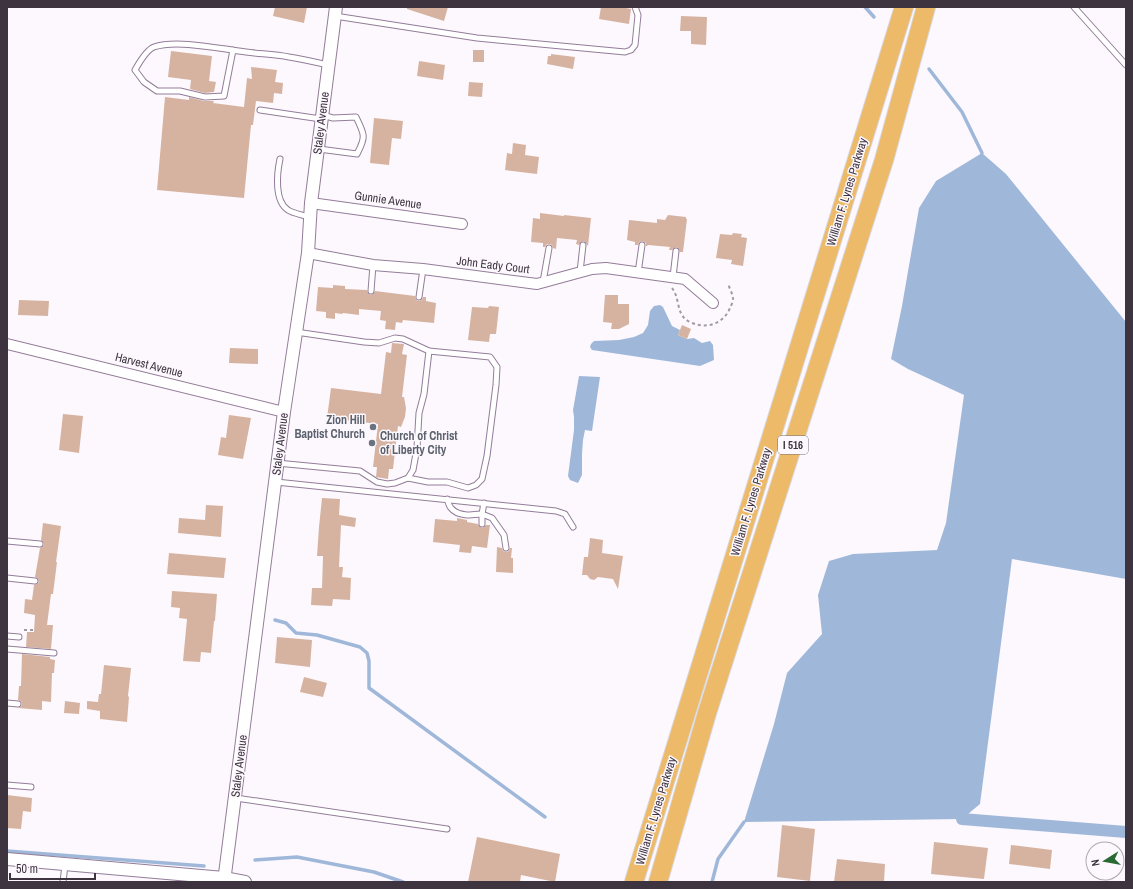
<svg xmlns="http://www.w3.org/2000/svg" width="1133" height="889" viewBox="0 0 1133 889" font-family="'Archivo Narrow',sans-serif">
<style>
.water{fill:#9fb8da}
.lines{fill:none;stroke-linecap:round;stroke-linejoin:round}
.stream{stroke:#9fb8da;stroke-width:3.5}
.canal{stroke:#9fb8da;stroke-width:12}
.building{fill:#d6b3a0}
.service-casing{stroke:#937d99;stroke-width:7}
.minor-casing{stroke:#937d99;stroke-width:12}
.tertiary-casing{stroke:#937d99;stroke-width:14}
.motorway-casing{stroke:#d8d6d9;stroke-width:20}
.path{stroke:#a099a2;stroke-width:2;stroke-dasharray:3 3;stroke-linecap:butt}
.service{stroke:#fff;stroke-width:5}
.minor{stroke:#fff;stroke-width:10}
.tertiary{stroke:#fff;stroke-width:12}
.motorway{stroke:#ecba68;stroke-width:18}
.worship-dot{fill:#6b7280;stroke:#fdf8fe;stroke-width:1.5}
.labels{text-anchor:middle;stroke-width:3;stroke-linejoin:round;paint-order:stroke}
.shield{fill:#fdf8fe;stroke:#776f79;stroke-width:1}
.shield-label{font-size:11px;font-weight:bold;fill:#3e3440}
.street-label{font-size:12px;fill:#3e3440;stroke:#fdf8fe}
.worship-label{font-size:12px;font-weight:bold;fill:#5b616d;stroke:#fdf8fe;text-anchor:end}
</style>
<rect width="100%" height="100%" fill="#fdf8fe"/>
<!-- water -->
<g class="water">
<path d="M982 153 1006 174 1126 322V579L1012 559 980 804 962 819 744 822 774 724 787 673 822 634 818 595 829 561 853 554 937 550 946 523 964 395 908 369 891 359 902 306 919 208 936 181Z"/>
<path d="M660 305 663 307 672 326 680 330 678 335 687 339 694 338 702 343 710 341 713 345 714 360 700 366 592 350 590 347 591 344 594 341 619 340 634 337 643 333 648 325 650 311 654 306Z"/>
<path d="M579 376 600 377 592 431 585 430 583 440 582 454V475L578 483 570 480 568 476 574 430V417L573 410Z"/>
</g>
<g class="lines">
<!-- stream -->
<g class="stream">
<path d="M865 7 874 17"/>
<path d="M929 69 962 112 982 153"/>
<path d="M275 620 286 623 296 633 317 635 360 647 367 653 369 661V688L545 817"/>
<path d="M7 851 204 866"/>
<path d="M255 860 297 857 374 872 403 882"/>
<path d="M712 882 718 859 744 822"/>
</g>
<!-- canal -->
<path class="canal" d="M962 819 1126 832"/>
</g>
<!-- building -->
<g class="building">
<path d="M275 7H307L304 23 273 16Z"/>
<path d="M407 7H448L444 21 407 9Z"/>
<path d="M601 7H621L631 9 629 24 599 19Z"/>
<path d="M681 16 707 17 706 45 691 44V31H680Z"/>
<rect x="473" y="50" width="11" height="12"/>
<path d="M171 51 212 56 209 81 216 82 214 92 205 93 190 89 191 80 168 77Z"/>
<path d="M551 54 575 57 573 69 547 64 548 56H551Z"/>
<path d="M419 61 445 65 443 80 417 76Z"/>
<path d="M251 67 277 70 275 82 283 83 282 94 274 93 273 103 256 101 253 125H251L244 198 157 190 165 97 189 100V97L204 101H214L213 103 244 107 247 78 252 79Z"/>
<path d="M469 82 483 83 482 97 468 96Z"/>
<path d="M374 118 403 121 401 139 392 138 389 165 370 163Z"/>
<path d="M513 143 526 145 525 155 539 157 537 174 505 170 507 153 512 154Z"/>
<path d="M540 213 564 216V215L591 218 588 246 586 243 584 241 581 242 579 245 576 244 577 240 557 238 556 249 553 248 552 245 550 244H547L545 247H543V243L531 242 533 218 540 219Z"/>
<path d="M668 215 686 217V219H687L683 252H680L679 249 677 247 674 248 672 250H669L670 247 648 245 647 246H646V243L643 241 639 242 638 245H635V242L627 240 629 220 657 223V219L665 220Z"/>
<path d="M733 233 742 234 741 237 747 238 743 266 731 264 732 260 716 258 720 234 732 235Z"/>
<path d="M333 285 345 286V289L367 290 368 293 370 295 373 294 375 291 415 296 416 300 419 301 422 300 423 297H426V301L436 303 434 323 403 320 402 323 396 322 395 330 385 329 386 321 380 320 381 311 359 309V315L343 313 342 314 335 313V319L326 318V312L316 311 318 287 333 288Z"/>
<path d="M605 295H618V304H629V324L619 329H611L612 323 603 322Z"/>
<path d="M19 300 49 301 48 316 18 315Z"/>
<path d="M489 306 499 307 496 334H490L489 342 468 340 472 307 488 308Z"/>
<path d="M682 325 691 329 687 339 678 335Z"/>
<path d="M392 343 404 344 402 354 407 355 402 397H404L406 408 405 417 401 427 398 426 393 469H389L388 479 376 477 377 467H373L378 424 327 418 331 388 381 394 386 352 391 353Z"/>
<path d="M230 348 258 349V364L229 363Z"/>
<path d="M63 414 83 416 79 453 59 450Z"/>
<path d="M229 415 251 418 243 459 218 455 221 437 226 438Z"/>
<path d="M322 498 340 499 339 515 356 518 355 527 341 525 339 567H343L342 577 351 578 350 600 333 599 332 606 311 605 312 588H322L323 556H317L319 527Z"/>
<path d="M206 505 223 506 221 537 178 533 179 518 205 520Z"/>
<path d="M457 518 467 520V522L478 524 479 526 482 528 484 527 486 525H490L487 548 472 546 471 553 459 552 460 545 433 542 435 519 457 521Z"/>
<path d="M43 523 61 526 56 562H57L53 594H51L47 625H53L51 649 26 647 27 632H34L35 615 24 613 25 599 32 600 34 585 37 584 39 582 38 579 35 577 40 548 42 547 44 545 43 542 41 540Z"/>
<path d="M590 538 603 540 602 553 623 556 618 589 613 579 598 577 594 580 590 579 587 575H582L584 557H588Z"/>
<path d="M497 547 502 548 503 551 506 552 509 551 510 548H512L511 558H513V573L496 572Z"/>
<path d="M169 553 226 558 224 578 167 574Z"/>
<path d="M172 591 217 594 215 621H214L211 653 201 652 200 662 183 661 187 619 179 618 180 608 171 607Z"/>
<path d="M277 637 312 640 310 667 275 663Z"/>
<path d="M22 654 50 657V659L55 660 54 673H52L51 702 42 701V710L18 708 21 707 22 704 21 701 18 700 19 686H21Z"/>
<path d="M104 665 131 668 128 696 129 697 127 722 100 719V711L87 709V701L98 702 99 694H101Z"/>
<path d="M304 677 327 683 323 697 300 692Z"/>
<path d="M65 701 80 703 79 714 64 713Z"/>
<path d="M7 795 32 798 31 812 23 811 21 829 7 828Z"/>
<path d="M782 825 815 829 810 881 777 877Z"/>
<path d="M477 837 560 854 555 882 521 875 520 882H468Z"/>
<path d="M934 842 988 848 984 879 931 874Z"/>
<path d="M1011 845 1052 850 1050 869 1009 864Z"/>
<path d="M837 859 885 864 884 882H834Z"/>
</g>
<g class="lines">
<!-- service casing -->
<g class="service-casing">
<g id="service">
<path d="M1074 7 1126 65"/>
<path d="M335 16 477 38 625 52 631 50 635 45 638 15 635 7"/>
<path d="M233 50 224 96 205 97 180 91H157L144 82 135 70C139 63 146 50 154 47 177 39 221 49 246 52 260 54 274 54 289 57 302 59 315 62 328 65"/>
<path d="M260 110 321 119"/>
<path d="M319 149 357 154C366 137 365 135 356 117L333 118 322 115"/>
<path d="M280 159C277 173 274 201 288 210 292 213 303 215 309 217"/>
<path d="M580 272 583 245"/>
<path d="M638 273 642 245"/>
<path d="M673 277 676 251"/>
<path d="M543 282 549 248"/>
<path d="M371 291 373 265"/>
<path d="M419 297 423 269"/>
<path d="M277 463 360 471 377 482 387 484 395 483 408 478 428 482H447L468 488 476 485 482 479 487 456 496 385 497 367 490 357 429 351 403 339 395 338 379 343 364 342 296 332"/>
<path d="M408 478 413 470 417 448 419 413 424 394 429 351"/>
<path d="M276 482 556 511 565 514 573 527"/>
<path d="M447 499C448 502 449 506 451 508 458 517 473 515 482 514V524"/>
<path d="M484 503 482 514 492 518 504 535 506 548"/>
<path d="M7 541 40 544"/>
<path d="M7 578 35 581"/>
<path d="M7 636 19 637"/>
<path d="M7 649 54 653"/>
<path d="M7 703 18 704"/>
<path d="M7 785 31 787"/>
<path d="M236 798 447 829"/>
<path d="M63 882 65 865"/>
</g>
</g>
<!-- minor casing -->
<g class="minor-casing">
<g id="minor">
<path d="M311 203 462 224"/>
<path d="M308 253 373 265 423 269 537 284 592 269 606 268 685 279 713 303"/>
<path d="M7 344 284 412"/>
</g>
</g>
<!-- tertiary casing -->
<g class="tertiary-casing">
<g id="tertiary">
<path d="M7 859 224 878 245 882"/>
<path d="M224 882 284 412 308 253 311 203 336 7"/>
</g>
</g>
<!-- motorway casing -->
<g class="motorway-casing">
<g id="motorway">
<path d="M634 882 904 7"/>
<path d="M658 882 707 713 884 160 926 7"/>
</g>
</g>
<!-- path -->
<g class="path">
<path d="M672 288C680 298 676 314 688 321 704 330 723 325 730 308 731 306 733 302 733 299 733 295 730 289 728 284"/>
<path d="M24 630H34"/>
</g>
<!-- service -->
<use href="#service" class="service"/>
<!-- minor -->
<use href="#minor" class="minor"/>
<!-- tertiary -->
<use href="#tertiary" class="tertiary"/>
<!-- motorway -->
<use href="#motorway" class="motorway"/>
</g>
<!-- markers -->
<g class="worship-dot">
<circle cx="373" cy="427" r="4"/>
<circle cx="372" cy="443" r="4"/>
</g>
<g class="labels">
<!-- shield labels -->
<rect class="shield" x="778" y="436" width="30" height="18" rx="3"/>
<g class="shield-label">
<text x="793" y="449">I 516</text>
</g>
<!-- street labels -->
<g class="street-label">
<text transform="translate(321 123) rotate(-83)" y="4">Staley Avenue</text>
<text transform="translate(847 192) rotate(-73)" y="4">William F. Lynes Parkway</text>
<text transform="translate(388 200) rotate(8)" y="4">Gunnie Avenue</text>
<text transform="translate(493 265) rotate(7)" y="4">John Eady Court</text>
<text transform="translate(149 365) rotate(14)" y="4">Harvest Avenue</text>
<text transform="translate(280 444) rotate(-83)" y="4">Staley Avenue</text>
<text transform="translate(751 502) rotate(-73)" y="4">William F. Lynes Parkway</text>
<text transform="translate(239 766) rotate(-83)" y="4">Staley Avenue</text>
<text transform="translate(656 811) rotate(-73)" y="4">William F. Lynes Parkway</text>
</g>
<!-- worship labels -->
<g class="worship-label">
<text x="365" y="424">Zion Hill<tspan x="365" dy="14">Baptist Church</tspan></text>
<text x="380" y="440" text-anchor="start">Church of Christ<tspan x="380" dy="14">of Liberty City</tspan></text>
</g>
</g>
<!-- border -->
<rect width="1133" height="889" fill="none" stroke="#3e3440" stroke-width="16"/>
<!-- north arrow -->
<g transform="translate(1105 861) rotate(259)"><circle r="19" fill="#fdf8fe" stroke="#b1aab2"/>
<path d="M0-3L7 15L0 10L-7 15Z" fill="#296933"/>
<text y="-6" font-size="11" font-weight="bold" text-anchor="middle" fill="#3e3440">N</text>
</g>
<!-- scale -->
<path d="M10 873v6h85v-6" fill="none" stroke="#3e3440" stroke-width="2"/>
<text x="16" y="873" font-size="12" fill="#3e3440" stroke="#fdf8fe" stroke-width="3" paint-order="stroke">50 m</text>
</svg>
